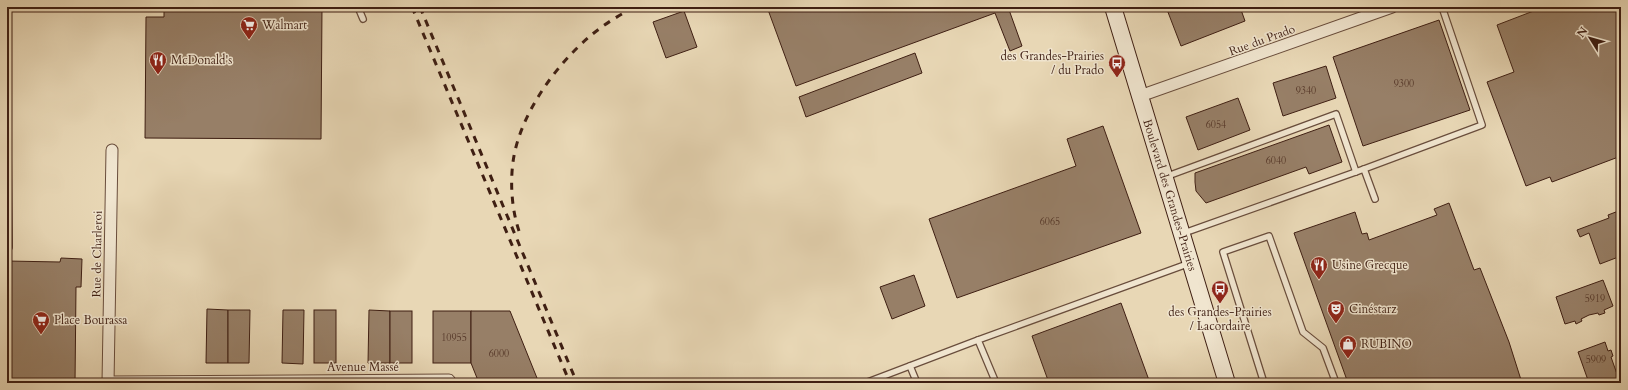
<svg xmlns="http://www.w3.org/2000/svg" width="1628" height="390" viewBox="0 0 1628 390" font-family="Cardo,serif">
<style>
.building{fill:#977f67;stroke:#3f1f13}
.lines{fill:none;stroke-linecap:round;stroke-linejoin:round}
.service-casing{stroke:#694d3c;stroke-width:8}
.minor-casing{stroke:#694d3c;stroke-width:13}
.secondary-casing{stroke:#3f1f13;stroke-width:18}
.service{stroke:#f0e5cf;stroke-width:5.5}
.minor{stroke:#f0e5cf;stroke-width:11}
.secondary{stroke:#f0e5cf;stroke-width:16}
.rail{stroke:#3f1f13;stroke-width:3;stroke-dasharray:7 7;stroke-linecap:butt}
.labels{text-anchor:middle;stroke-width:3;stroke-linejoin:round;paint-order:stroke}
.number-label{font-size:10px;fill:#553728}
.poi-label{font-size:12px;fill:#3f1f13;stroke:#f0e5cf;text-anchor:start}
.street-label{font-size:12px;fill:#3f1f13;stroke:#f0e5cf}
</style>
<rect width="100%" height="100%" fill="#e8d7b5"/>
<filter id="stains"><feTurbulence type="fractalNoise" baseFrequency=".005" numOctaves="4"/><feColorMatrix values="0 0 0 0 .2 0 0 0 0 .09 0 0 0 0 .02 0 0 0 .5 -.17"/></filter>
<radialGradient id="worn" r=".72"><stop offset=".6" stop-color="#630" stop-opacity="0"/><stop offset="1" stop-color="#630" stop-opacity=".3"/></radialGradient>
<!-- building -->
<g class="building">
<path d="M164 7H322L321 139 145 138 146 17H164Z"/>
<path d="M767 7H1008L1022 46 1010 51 995 13 796 86Z"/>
<path d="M1166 7H1240L1245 21 1181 46Z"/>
<path d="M1544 7H1621V156L1552 182 1550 177 1526 186 1487 82 1514 72 1497 25Z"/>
<path d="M684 11 697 47 666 58 653 22Z"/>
<path d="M1439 20 1470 110 1363 146 1333 57Z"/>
<path d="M915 53 922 73 806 117 799 97Z"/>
<path d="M1326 66 1336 98 1283 116 1273 83Z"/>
<path d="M1238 98 1250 130 1198 150 1186 117Z"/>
<path d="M1329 125 1342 162 1309 174 1306 167 1206 203 1196 191 1195 182V173Z"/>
<path d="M1103 126 1141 233 957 298 929 219 1076 166 1067 139Z"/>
<path d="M1449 203 1474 270 1480 268 1509 342 1522 383H1348L1294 233 1355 212 1362 234 1367 233 1369 240 1437 215 1434 209Z"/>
<path d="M1621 210V256L1600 264 1589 233 1580 237 1577 230 1609 218 1608 215Z"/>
<path d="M61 258 82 259 81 287H76L75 383H7V261L60 262Z"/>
<path d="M914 275 925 306 892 319 880 287Z"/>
<path d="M1603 280 1613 306 1604 310 1605 313 1599 315 1598 313 1589 315 1581 319 1582 321 1576 324 1575 321 1565 324 1556 297Z"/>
<path d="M1121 303 1150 383H1049L1032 336Z"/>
<path d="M207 309 228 310V363H206Z"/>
<path d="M228 310H250L249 363H228Z"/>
<path d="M283 310H304L303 364 282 363Z"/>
<rect x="314" y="310" width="22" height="53"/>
<path d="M369 310 390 311V363H368Z"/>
<rect x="390" y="311" width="22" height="52"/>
<rect x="433" y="311" width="38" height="52"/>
<path d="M471 311H510L539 383H479L471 363Z"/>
<path d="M1605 342 1608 351 1611 350 1613 356 1611 357 1617 374 1619 373 1621 378 1619 380 1620 383H1589L1578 352Z"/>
</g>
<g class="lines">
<!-- service casing -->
<g class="service-casing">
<g id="service">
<path d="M358 7 363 19"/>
<path d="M8 157 9 247"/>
<path d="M1364 169 1375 199"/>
<path d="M1165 177 1336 114 1356 172"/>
<path d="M1184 233 1364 169 1482 125 1442 7"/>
<path d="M910 366 917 383"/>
<path d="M865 383 978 340"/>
<path d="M996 383 978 340 1190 263"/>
<path d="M1264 383 1223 252 1269 236 1303 332 1323 348 1336 383"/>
</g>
</g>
<!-- minor casing -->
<g class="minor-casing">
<g id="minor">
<path d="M1140 96 1392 7"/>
<path d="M108 382 449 380 451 383"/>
<path d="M108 383 112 150"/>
</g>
</g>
<!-- secondary casing -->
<g class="secondary-casing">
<path id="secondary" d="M1113 7 1227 383"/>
</g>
<!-- service -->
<use href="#service" class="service"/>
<!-- minor -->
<use href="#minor" class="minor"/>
<!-- secondary -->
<use href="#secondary" class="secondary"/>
<!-- rail -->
<g class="rail">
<path d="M412 7 570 383"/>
<path d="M420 7 577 383"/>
<path d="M519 231C512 210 510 185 513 162 519 116 555 66 589 37 603 25 619 15 635 7"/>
</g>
</g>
<!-- icons -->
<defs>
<g id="supermarket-pin" transform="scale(0.9)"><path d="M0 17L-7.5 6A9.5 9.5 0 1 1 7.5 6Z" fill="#8f2418" stroke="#f0e5cf"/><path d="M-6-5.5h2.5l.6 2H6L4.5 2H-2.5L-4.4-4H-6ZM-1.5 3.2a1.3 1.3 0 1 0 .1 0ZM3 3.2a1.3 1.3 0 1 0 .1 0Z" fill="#fff"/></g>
<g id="restaurant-pin" transform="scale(0.9)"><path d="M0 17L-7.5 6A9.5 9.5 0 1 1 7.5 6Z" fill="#8f2418" stroke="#f0e5cf"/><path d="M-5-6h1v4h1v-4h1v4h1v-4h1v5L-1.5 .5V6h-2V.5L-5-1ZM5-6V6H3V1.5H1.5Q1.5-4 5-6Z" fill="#fff"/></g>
<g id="bus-pin" transform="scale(0.9)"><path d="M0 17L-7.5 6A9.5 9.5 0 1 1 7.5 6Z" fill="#8f2418" stroke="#f0e5cf"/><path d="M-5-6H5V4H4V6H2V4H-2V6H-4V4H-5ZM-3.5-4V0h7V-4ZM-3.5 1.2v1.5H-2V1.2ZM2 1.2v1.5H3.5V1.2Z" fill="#fff"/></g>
<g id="theatre-pin" transform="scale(0.9)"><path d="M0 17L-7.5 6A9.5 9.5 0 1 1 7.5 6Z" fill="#8f2418" stroke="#f0e5cf"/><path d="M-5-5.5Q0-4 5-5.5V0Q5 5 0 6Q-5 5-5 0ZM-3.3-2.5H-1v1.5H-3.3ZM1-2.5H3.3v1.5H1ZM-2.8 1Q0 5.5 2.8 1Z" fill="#fff"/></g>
<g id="shop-pin" transform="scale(0.9)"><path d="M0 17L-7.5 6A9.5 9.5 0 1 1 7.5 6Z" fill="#8f2418" stroke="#f0e5cf"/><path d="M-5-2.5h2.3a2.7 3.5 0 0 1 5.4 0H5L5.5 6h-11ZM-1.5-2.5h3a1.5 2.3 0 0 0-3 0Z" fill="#fff"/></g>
</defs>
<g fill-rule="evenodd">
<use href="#supermarket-pin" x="249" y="25"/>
<use href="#restaurant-pin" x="158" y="60"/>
<use href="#bus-pin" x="1117" y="63"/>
<use href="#restaurant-pin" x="1319" y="265"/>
<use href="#bus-pin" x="1220" y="289"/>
<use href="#theatre-pin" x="1336" y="309"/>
<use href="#supermarket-pin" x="41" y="320"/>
<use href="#shop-pin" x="1348" y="344"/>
</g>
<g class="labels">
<!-- number labels -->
<g class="number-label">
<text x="1404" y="87">9300</text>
<text x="1306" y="94">9340</text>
<text x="1216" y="128">6054</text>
<text x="1276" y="164">6040</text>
<text x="1050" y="225">6065</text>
<text x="1595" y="302">5919</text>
<text x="454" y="341">10955</text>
<text x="499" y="357">6000</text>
<text x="1596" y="363">5909</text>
</g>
<!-- poi labels -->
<g class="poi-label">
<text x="262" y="29">Walmart</text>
<text x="1104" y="60" text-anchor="end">des Grandes-Prairies<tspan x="1104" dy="14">/ du Prado</tspan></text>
<text x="171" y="64">McDonald's</text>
<text x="1332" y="269">Usine Grecque</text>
<text x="1349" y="313">Cinéstarz</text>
<text x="1220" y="316" text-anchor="middle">des Grandes-Prairies<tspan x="1220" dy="14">/ Lacordaire</tspan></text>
<text x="54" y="324">Place Bourassa</text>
<text x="1361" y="348">RUBINO</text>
</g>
<!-- street labels -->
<g class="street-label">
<text transform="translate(1262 40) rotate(-20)" y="4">Rue du Prado</text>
<text transform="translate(1170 195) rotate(73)" y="4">Boulevard des Grandes-Prairies</text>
<text transform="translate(97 254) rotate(-89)" y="4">Rue de Charleroi</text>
<text x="363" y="371">Avenue Massé</text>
</g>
</g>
<!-- margin -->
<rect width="1628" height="390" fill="none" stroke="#e8d7b5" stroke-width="24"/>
<rect x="8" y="8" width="1612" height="374" fill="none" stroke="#3f1f13" stroke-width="2"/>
<rect x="12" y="12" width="1604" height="366" fill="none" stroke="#3f1f13"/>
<!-- north arrow -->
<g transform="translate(1590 38) rotate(307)" stroke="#f0e5cf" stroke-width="3" paint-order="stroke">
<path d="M0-3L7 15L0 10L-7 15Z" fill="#3f1f13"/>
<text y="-6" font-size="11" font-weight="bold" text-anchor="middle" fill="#3f1f13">N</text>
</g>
<rect width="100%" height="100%" filter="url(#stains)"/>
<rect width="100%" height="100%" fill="url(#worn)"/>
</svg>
